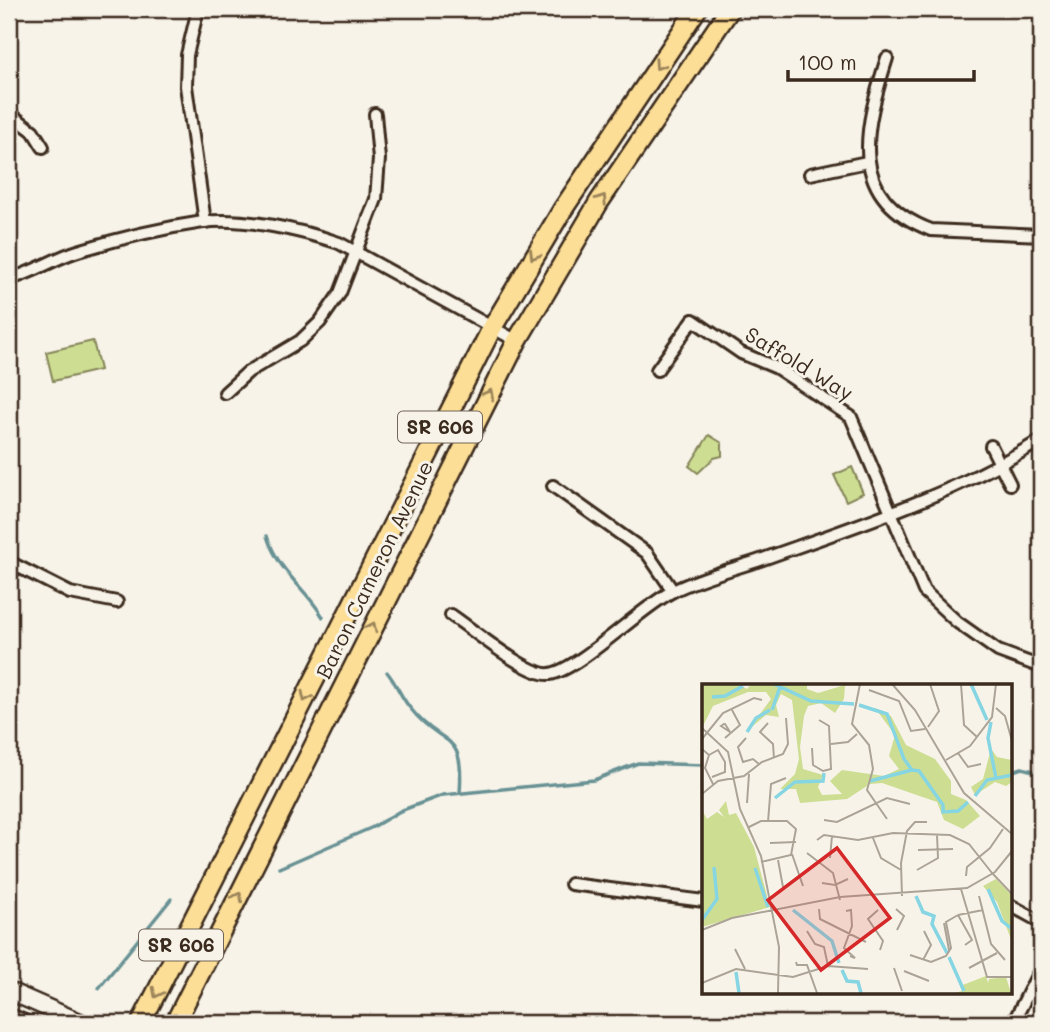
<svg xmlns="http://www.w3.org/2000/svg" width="1050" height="1032" viewBox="0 0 1050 1032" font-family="Mali,sans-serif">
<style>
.green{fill:#cdde93;stroke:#848458;stroke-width:2}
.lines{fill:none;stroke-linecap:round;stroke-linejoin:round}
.stream{stroke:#689194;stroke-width:3.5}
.minor-casing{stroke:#3b2a1e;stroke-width:16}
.secondary-casing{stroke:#3b2a1e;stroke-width:21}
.primary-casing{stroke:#3b2a1e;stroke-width:23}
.minor{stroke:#f7f3e8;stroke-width:10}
.secondary{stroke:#f7f3e8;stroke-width:16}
.primary{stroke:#fcde96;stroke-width:18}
.oneway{stroke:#9c845a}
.labels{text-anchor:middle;stroke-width:6;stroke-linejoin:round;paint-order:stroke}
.shield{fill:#f7f3e8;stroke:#73665b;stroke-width:2}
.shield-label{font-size:19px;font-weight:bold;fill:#3b2a1e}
.street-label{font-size:21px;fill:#3b2a1e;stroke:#f7f3e8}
.inset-river{fill:none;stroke:#86d5e3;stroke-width:3.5}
.inset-road{fill:none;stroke:#aca397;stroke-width:2}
.view{fill:#d62828;fill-opacity:0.15;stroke:#d62828;stroke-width:3.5}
.inset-edge{fill:none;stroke:#3b2a1e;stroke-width:3.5}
</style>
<rect width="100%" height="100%" fill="#f7f3e8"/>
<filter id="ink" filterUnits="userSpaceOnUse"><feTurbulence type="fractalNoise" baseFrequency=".0143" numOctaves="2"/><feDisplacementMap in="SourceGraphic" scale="14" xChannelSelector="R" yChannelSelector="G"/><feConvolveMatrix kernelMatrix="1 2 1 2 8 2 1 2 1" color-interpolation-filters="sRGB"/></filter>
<g filter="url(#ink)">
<!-- green -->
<g class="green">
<path d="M93 341 100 370 53 381 46 352Z"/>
<path d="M709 435 722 443V456L714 458 698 473 689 466Z"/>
<path d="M852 467 863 493 846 501 834 475Z"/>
</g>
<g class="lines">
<!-- stream -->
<g class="stream">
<path d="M267 536C279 573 304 586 323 617"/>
<path d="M387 672C397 684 401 698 411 709 442 749 465 728 460 793"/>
<path d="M1010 772 1022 768 1041 773"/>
<path d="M279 868 373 827 400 811 443 795 594 780 638 763 704 765"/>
<path d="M99 988 171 899"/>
</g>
<!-- minor casing -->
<g class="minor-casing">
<g id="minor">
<path d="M198 9 187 55 186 86 205 222"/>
<path d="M887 58C865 128 845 197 931 230L1041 235"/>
<path d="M9 113 33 131 43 147"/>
<path d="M810 174 867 162"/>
<path d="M9 279C34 273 54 258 78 251 117 239 162 228 203 222 243 217 301 230 339 243L517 341"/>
<path d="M657 370 693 320 741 353 777 368 851 417 924 591 957 622 998 651 1041 667"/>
<path d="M225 393 248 372 300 341 320 322 340 293 376 199 379 159 375 114"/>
<path d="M991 446 1010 484"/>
<path d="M553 486 647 553 673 591"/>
<path d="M9 562 70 593 117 602"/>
<path d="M451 615C471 628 529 677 550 674 579 670 641 607 673 591 701 577 734 569 763 559 858 525 956 494 1041 440"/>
<path d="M571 884 704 901"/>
<path d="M1010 905 1041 922"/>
<path d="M1013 1023 1041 968"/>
</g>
</g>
<!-- secondary casing -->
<g class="secondary-casing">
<g id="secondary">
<path d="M9 991 82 1023"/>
<path d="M9 1017 23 1023"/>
</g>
</g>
<!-- primary casing -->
<g class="primary-casing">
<g id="primary">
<path d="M141 1023 492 328 563 209 697 9"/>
<path d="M175 1023 517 341 599 202 730 9"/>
</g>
</g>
<!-- minor -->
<use href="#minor" class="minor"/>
<!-- secondary -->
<use href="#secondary" class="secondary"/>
<!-- primary -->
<use href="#primary" class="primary"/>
</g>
<!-- one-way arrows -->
<defs><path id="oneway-chevron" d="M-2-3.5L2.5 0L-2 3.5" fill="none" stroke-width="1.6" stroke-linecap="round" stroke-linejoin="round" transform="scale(1.75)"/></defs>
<g class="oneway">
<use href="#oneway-chevron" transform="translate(659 65) rotate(124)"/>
<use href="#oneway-chevron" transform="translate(602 199) rotate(-57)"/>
<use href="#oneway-chevron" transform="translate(534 255) rotate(121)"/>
<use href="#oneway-chevron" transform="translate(489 394) rotate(-62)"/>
<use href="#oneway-chevron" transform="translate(372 627) rotate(-64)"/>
<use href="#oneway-chevron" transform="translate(306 697) rotate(116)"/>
<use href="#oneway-chevron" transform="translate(238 897) rotate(-63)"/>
<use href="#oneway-chevron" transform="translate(157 993) rotate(117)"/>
</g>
</g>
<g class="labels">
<!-- shield labels -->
<g class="shield">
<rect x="398" y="411.5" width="84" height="31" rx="5"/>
<rect x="139" y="929.5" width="84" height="31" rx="5"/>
</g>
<g class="shield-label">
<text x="440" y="434">SR 606</text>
<text x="181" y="952">SR 606</text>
</g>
<!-- street labels -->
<g class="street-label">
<text transform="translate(799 364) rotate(31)" y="7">Saffold Way</text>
<text transform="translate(375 570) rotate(-64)" y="7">Baron Cameron Avenue</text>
</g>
</g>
<!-- overview -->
<g transform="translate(702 684)">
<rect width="310" height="310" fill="#f7f3e8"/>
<path d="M0 0H36L45 5 49 0H105V5L116 9 143 1 142 15 133 29 119 19 106 22 102 32 98 63 101 85 121 91 116 103 120 111 140 110 128 97 140 86 182 92 197 85 187 72 193 51 173 24 189 32 204 61 233 75 249 97V110L264 116 278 132 261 145 242 136 235 118 180 99 168 100 145 115 98 119 94 105H78L93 90 97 75 90 16 79 10 74 21 77 33 64 31 47 45 69 15 64 8H46L11 22 1 42ZM289 65 295 73 310 76V98L304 102 293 98 273 111 269 103 281 95ZM24 117 27 131 34 129 52 163 68 223 0 243V126L5 135 15 128 22 133 17 126ZM294 195 310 211V258L295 218 281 202ZM284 292 286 299 287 295 304 293 309 309H252L260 307 258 302Z" fill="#cdde93"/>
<path class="inset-river" d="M72 0 109 17 152 20M269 0 285 36M10 13 23 12 41 2M157 21 185 30 202 75 210 86 217 87 241 121V128L256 127 266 118M70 26 78 3M289 38 286 54 294 94M45 48 54 34 68 26M168 97 210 86M273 112 285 96 310 91M73 114 93 98 121 97 122 89M53 184 66 223M286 205 300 237 310 245M214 212 221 228 232 232 230 240 245 269M91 226 130 257 137 279M0 236 15 215 12 183M247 273 262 307M140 286 145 297 156 298 159 309M34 288 37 309"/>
<path class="inset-road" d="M158 0 150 40 167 61 171 85 165 106 185 135M190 0 213 26 262 109 310 150M259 0 262 41 275 53M167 6 197 17 209 47 223 45M294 24 303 32 310 57M66 39 58 48 71 60 72 75M22 40H23L28 48 19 42ZM226 43 237 27 228 0M0 44 26 68 38 125 59 172 77 263 76 309M23 54 38 41 30 26M44 54 36 63 41 78 51 75 57 80M0 55 21 29 52 14 60 16M129 60 146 58 155 50M110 64 111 81 121 87 129 85 127 42 117 36M0 65 7 71 3 84 11 100M256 69 266 83 279 80M7 71 16 66 23 78V88L10 93M244 76 268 62 290 33 294 0M0 110 16 97 42 92 60 78 81 70 86 60 84 34M45 119 47 90M122 136 135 138 185 114 208 120M66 138 69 100 84 94M47 143 59 137H85L94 145 89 171 59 178M171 154 179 174 199 186M115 156 122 151 156 156 191 149 248 151 267 160 290 189M68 159 94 158M216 166 251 165M105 169 131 189 138 216M90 170 101 202M128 174 130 152M76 176 81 203M215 186 236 174 235 151M291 190 310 210M264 192 265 183 288 164 301 145M120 199 133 201 146 195M259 205 285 293H310M200 212 199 179 205 147 213 138H225M277 212 289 260 303 276M117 225 118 235 164 258M194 225 202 232 195 246M176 226 166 235 181 257 178 266M144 227 149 226 150 242 142 264 153 274 148 272M256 231 281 226M256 231 270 256 263 261M242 239 247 266M0 246 30 234 138 213 265 204 293 188 310 167M105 247 113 260 122 263 126 282M33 265 43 285M208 271 229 278 244 272 249 264 244 238 256 231M221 276 229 261 222 247M94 278 95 281H105L115 309M192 284 200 307M267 284 295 269M202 287 227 297M0 299 34 285 91 293 126 282 166 285"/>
<path class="view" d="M135 164 188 234 119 286 66 216Z"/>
<rect width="310" height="310" class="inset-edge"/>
</g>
<!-- margin -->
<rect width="1050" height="1032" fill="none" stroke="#f7f3e8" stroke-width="35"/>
<rect x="18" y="18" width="1015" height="997" fill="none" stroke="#3b2a1e" stroke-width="2.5" filter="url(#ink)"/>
<!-- scale -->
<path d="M788 70v10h186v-10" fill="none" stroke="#3b2a1e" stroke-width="3.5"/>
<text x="798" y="70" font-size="21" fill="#3b2a1e" stroke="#f7f3e8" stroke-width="5" paint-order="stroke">100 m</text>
</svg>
